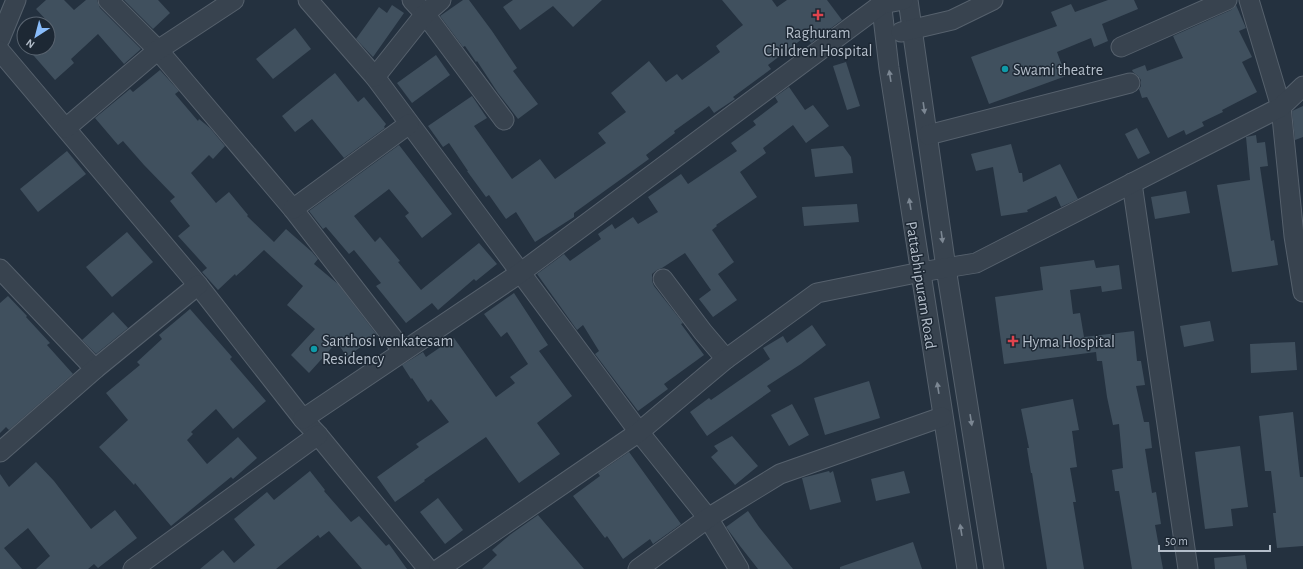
<svg xmlns="http://www.w3.org/2000/svg" width="1303" height="569" viewBox="0 0 1303 569" font-family="'Alegreya Sans',sans-serif">
<style>
.building{fill:#40505e}
.lines{fill:none;stroke-linecap:round;stroke-linejoin:round}
.minor-casing{stroke:#56616d;stroke-width:21}
.minor{stroke:#38434f;stroke-width:19}
.oneway{fill:#7c8793}
.health-dot{fill:#e0444e;stroke:#1d2834;stroke-width:1.5}
.culture-dot{fill:#0f9aa8;stroke:#1d2834;stroke-width:1.5}
.labels{text-anchor:middle;stroke-width:3;stroke-linejoin:round;paint-order:stroke}
.poi-label{font-size:16px;fill:#b4beca;stroke:#1d2834;text-anchor:start}
.street-label{font-size:16px;fill:#b4beca;stroke:#1d2834}
</style>
<rect width="100%" height="100%" fill="#24313f"/>
<!-- building -->
<g class="building">
<path d="M46 0H64L74 10 86 0H97L100 8 141 49 124 64 98 34 71 59 74 63 55 80 27 48H48V22L36 9Z"/>
<path d="M124 0H158L170 13 153 29Z"/>
<path d="M463 0H469L492 31 517 68 513 71 538 104 518 119 498 93 477 61 476 62 465 46 463 47 440 16Z"/>
<path d="M513 0H602L573 27 553 6 520 30 503 7Z"/>
<path d="M722 0H772L777 7 787 0H827L842 20 811 43 806 36 768 65 771 69 733 97 735 99 714 113 709 106 674 131 675 133 646 155 649 159 574 213V217L535 242 516 212 506 219 489 195 486 197 467 171H468L449 143 443 147 428 126 472 96 487 118 474 126 512 179 540 159 555 179 606 143 598 133 626 112 611 93 649 61 666 82 677 74 682 80 720 52 716 46 743 25Z"/>
<path d="M1108 0H1134L1138 9 1102 24 1108 41 1094 47 1091 38 1057 52 1066 76 989 104 971 57 1057 26 1051 12 1071 4 1075 12Z"/>
<path d="M392 5 404 13 373 57 356 39 379 7 387 13Z"/>
<path d="M1236 5 1246 28 1239 31 1252 57 1242 62 1257 92 1222 110 1223 112 1202 122 1204 126 1186 135 1184 130 1168 138 1147 97 1142 98 1139 89 1141 86V80L1138 76 1133 72 1132 70 1145 65 1147 71 1183 58 1173 36 1231 10Z"/>
<path d="M295 28 311 49 273 79 256 59Z"/>
<path d="M436 55 450 75 412 103 397 83Z"/>
<path d="M846 62 860 106 847 110 833 66Z"/>
<path d="M160 70 179 91 175 94 198 121 199 119 210 128 225 146 213 159 209 155 191 173 216 203 229 192 248 215 247 216 274 242 286 229 312 252 318 259 314 264 338 284 377 335 347 357 337 342 309 373 291 355 315 329 287 305 303 286 264 250 244 269 236 276 235 274 218 290 202 272 207 268 178 236 190 226 170 201 175 197 144 165 123 141 118 145 95 118 130 89 133 92Z"/>
<path d="M335 73 358 102 364 97 386 124 384 127 385 128 344 158 312 119 295 132 282 116Z"/>
<path d="M789 87 805 110 813 105 829 126 806 143 793 125 763 148 766 153 740 172 757 197 716 225 717 226 712 230 734 262 718 274 737 300 713 317 699 299 711 290 685 253 662 268 657 270 652 274V281L654 286 683 323 681 324 704 355 664 384 668 389 638 411 595 354 599 351 583 325 577 330 537 274 564 254 570 261 601 239 598 234 612 224 615 229 633 217 638 224 658 212 648 197 681 174 688 184 737 151 731 143 756 125 753 121 778 102 775 97Z"/>
<path d="M1303 106V137L1295 140 1292 111Z"/>
<path d="M1137 128 1150 153 1138 159 1125 134Z"/>
<path d="M1256 135 1257 143 1265 142 1268 166 1260 167 1271 241 1274 240 1278 265 1232 272 1217 185 1250 180 1246 137Z"/>
<path d="M1011 144 1019 173H1022L1023 182 1060 164 1078 199 1061 207 1056 196 1027 210 1028 212 1001 216 993 167 976 171 971 154Z"/>
<path d="M399 145 452 214 422 238 405 216 409 213 389 189 354 216 375 242 380 237 400 261 398 262 421 290 479 243 497 264 476 281 474 279 438 310 432 303 406 323 376 286 381 283 354 250 349 254 326 227 323 229 309 211Z"/>
<path d="M843 146 851 157 853 173 815 177 811 149Z"/>
<path d="M67 151 86 174 38 212 20 189Z"/>
<path d="M1186 191 1190 213 1155 219 1151 197Z"/>
<path d="M857 204 859 222 804 226 802 207Z"/>
<path d="M127 232 153 262 112 297 86 267Z"/>
<path d="M1094 260 1096 268 1119 265 1122 289 1102 292 1101 286 1070 290 1073 314 1080 313 1084 337 1134 331 1137 361H1141L1145 385 1136 386 1144 422H1149L1152 448 1145 449 1152 493 1156 492 1161 524 1155 525 1163 569H1132L1119 491H1115L1112 470 1123 468 1119 424 1113 425 1107 397 1102 361H1097L1096 352 1004 364 995 297 1043 290 1040 267Z"/>
<path d="M514 293 548 345 539 351 572 396 537 423 560 454 519 483 486 437 424 480 425 481 395 502 377 477 419 447 416 444 449 422 431 399 428 402 412 378 411 379 402 365 423 352 426 357 454 338 496 397 515 383 510 377 528 364 507 332 501 337 484 314Z"/>
<path d="M8 296 27 316 26 317 50 343 47 345 73 374 9 430 6 427 0 433V303Z"/>
<path d="M190 309 232 357 230 359 266 401 233 429 216 409 191 432 193 434 187 440 207 464 238 437 257 458 233 479 231 477 171 526 135 483 134 485 99 447 128 420 106 393 140 365 137 362 162 339 159 335Z"/>
<path d="M113 312 128 328 96 354 82 340Z"/>
<path d="M1210 321 1214 341 1184 347 1180 326Z"/>
<path d="M812 325 826 345 801 364 767 386 771 391 707 436 690 412 709 398 711 400 770 359 763 348 783 336 787 343Z"/>
<path d="M1295 342 1297 370 1251 373 1250 344Z"/>
<path d="M869 381 880 418 825 435 814 398Z"/>
<path d="M1073 399 1079 430 1072 431 1077 467 1070 468 1076 502H1073L1084 569H1047L1032 473H1031L1027 448H1029L1021 409Z"/>
<path d="M792 404 809 435 789 446 771 415Z"/>
<path d="M1293 412 1300 477H1303V546L1277 548 1273 513H1276L1271 471H1265L1259 416Z"/>
<path d="M732 436 758 466 735 485 711 457 718 451 714 446Z"/>
<path d="M1240 446 1248 507 1231 509 1233 526 1205 529 1195 452Z"/>
<path d="M629 452 681 524 653 544 650 539 623 559 607 536 605 538 573 496 600 476 598 473Z"/>
<path d="M36 462 54 481 91 529 115 510 137 538 98 568 94 564 88 569H36L50 556 28 528 4 548 22 569H0V474L9 487Z"/>
<path d="M310 471 325 490 324 491 351 522 359 516 386 546 389 544 407 569H362L329 531 320 538 318 535 276 569H200L223 550 234 563 255 545 234 519 267 492 274 500Z"/>
<path d="M829 471 830 473 833 471 841 502 810 510 802 478Z"/>
<path d="M904 471 910 493 876 501 871 479Z"/>
<path d="M438 498 463 530 445 544 420 512Z"/>
<path d="M748 511 759 527 793 569H758L740 546 726 527Z"/>
<path d="M538 515 584 569H482L497 555 492 550 511 534Z"/>
<path d="M913 542 922 569H840V567Z"/>
<path d="M1245 555 1247 569H1215L1214 558Z"/>
</g>
<g class="lines">
<!-- minor casing -->
<g class="minor-casing">
<g id="minor">
<path d="M108 0 158 50 293 209 403 351"/>
<path d="M308 0 375 77 639 432 708 518 739 569"/>
<path d="M412 0 425 14 504 120"/>
<path d="M881 0 889 68 967 569"/>
<path d="M908 0 946 268 994 569"/>
<path d="M1249 0 1281 107 1294 236 1303 292"/>
<path d="M901 32 952 20 993 0"/>
<path d="M0 39 16 0"/>
<path d="M1121 47 1227 0"/>
<path d="M0 51 198 285 303 419 318 435 428 569"/>
<path d="M375 77 425 14 441 0"/>
<path d="M66 128 158 50 234 0"/>
<path d="M928 135 1130 83"/>
<path d="M1132 183 1188 569"/>
<path d="M293 209 409 124"/>
<path d="M0 269 95 369"/>
<path d="M663 279 703 332 726 359"/>
<path d="M303 419 520 273 882 4 903 0"/>
<path d="M0 452 95 369 198 285"/>
<path d="M133 569 318 435"/>
<path d="M439 569 639 432 726 359 817 293 921 272 976 263 1281 107 1303 86"/>
<path d="M638 569 708 518 780 474 942 417"/>
</g>
</g>
<!-- minor -->
<use href="#minor" class="minor"/>
</g>
<!-- one-way arrows -->
<defs><path id="oneway-solid" d="M-6-.8H1V-3.2L6.5 0L1 3.2V.8H-6Z"/></defs>
<g class="oneway">
<use href="#oneway-solid" transform="translate(890 76) rotate(-99)"/>
<use href="#oneway-solid" transform="translate(924 108) rotate(82)"/>
<use href="#oneway-solid" transform="translate(910 204) rotate(-99)"/>
<use href="#oneway-solid" transform="translate(942 237) rotate(82)"/>
<use href="#oneway-solid" transform="translate(938 388) rotate(-99)"/>
<use href="#oneway-solid" transform="translate(971 420) rotate(81)"/>
<use href="#oneway-solid" transform="translate(961 530) rotate(-99)"/>
</g>
<!-- markers -->
<g class="health-dot">
<path d="M816 9h4v4h4v4h-4v4h-4v-4h-4v-4h4z"/>
<path d="M1011 335h4v4h4v4h-4v4h-4v-4h-4v-4h4z"/>
</g>
<g class="culture-dot">
<circle cx="1005" cy="69" r="4"/>
<circle cx="314" cy="349" r="4"/>
</g>
<g class="labels">
<!-- poi labels -->
<g class="poi-label">
<text x="818" y="38" text-anchor="middle">Raghuram<tspan x="818" dy="18">Children Hospital</tspan></text>
<text x="1013" y="75">Swami theatre</text>
<text x="322" y="346">Santhosi venkatesam<tspan x="322" dy="18">Residency</tspan></text>
<text x="1022" y="347">Hyma Hospital</text>
</g>
<!-- street labels -->
<g class="street-label">
<text transform="translate(922 285) rotate(81)" y="6">Pattabhipuram Road</text>
</g>
</g>
<!-- north arrow -->
<g transform="translate(36 36) rotate(216)"><circle r="19" fill="#1d2834" stroke="#596470"/>
<path d="M0-3L7 15L0 10L-7 15Z" fill="#89bcfa"/>
<text y="-6" font-size="11" font-weight="bold" text-anchor="middle" fill="#b4beca">N</text>
</g>
<!-- scale -->
<path d="M1159 545v6h111v-6" fill="none" stroke="#b4beca" stroke-width="2"/>
<text x="1165" y="545" font-size="12" fill="#b4beca" stroke="#1d2834" stroke-width="3" paint-order="stroke">50 m</text>
</svg>
